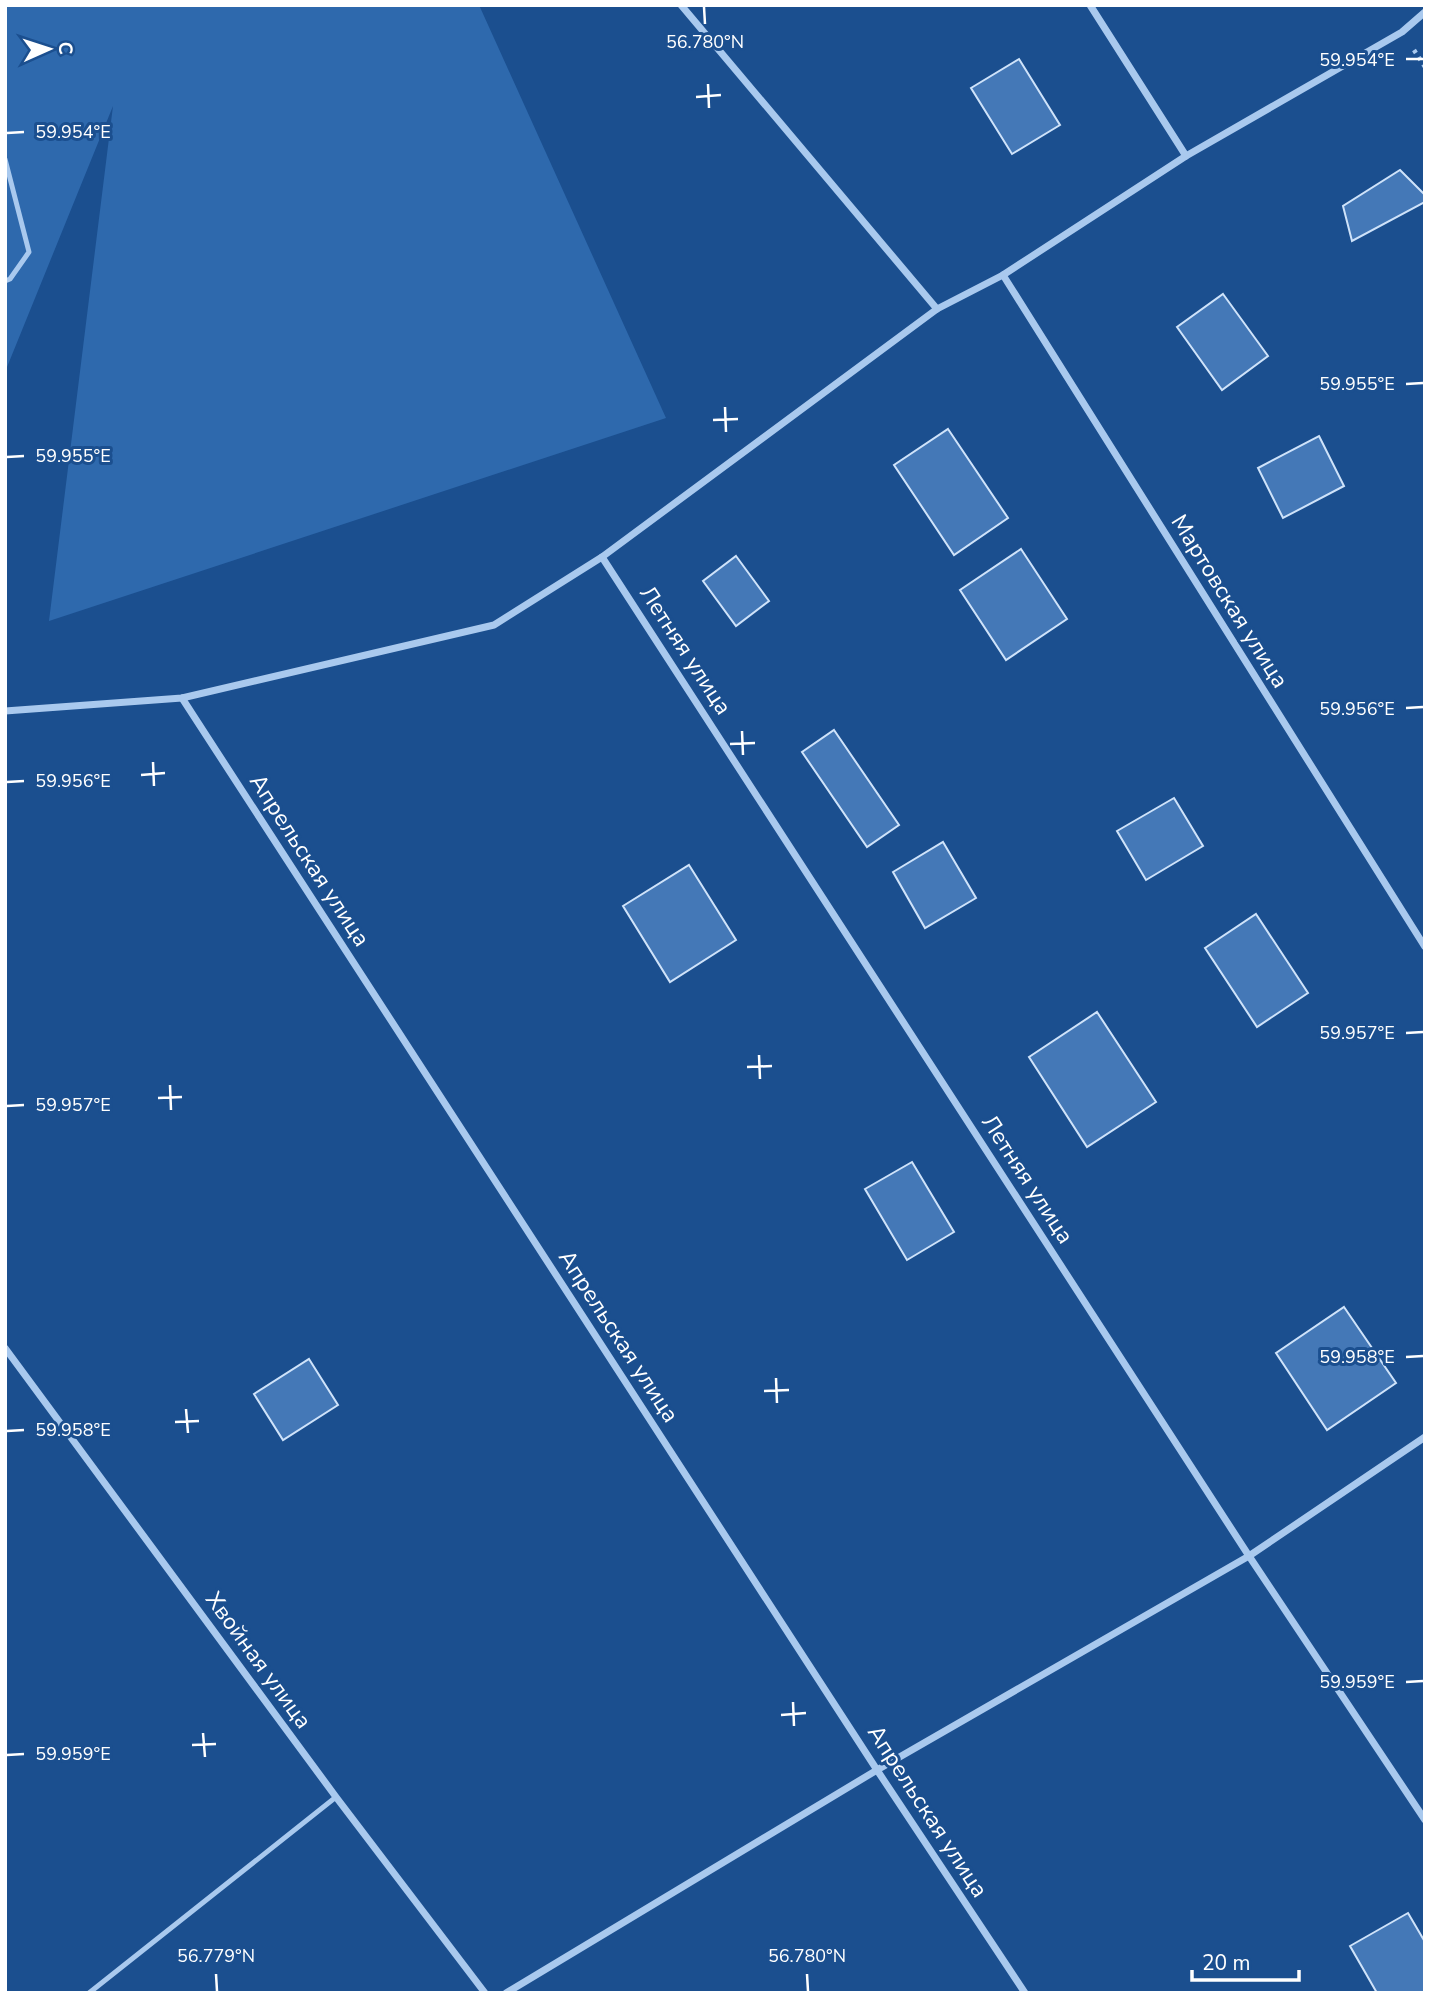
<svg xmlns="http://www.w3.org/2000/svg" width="1430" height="1998" viewBox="0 0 1430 1998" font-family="'Nunito Sans',sans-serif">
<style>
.green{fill:#2e69ad}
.building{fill:#4478b7;stroke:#cfe3fa;stroke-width:2}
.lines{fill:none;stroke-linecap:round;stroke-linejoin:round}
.path{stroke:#a9c9ee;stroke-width:4.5;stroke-dasharray:3.5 5;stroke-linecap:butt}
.service{stroke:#a9c9ee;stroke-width:5}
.minor{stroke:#a9c9ee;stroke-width:7}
.ticks{fill:none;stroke:#fff;stroke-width:2.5}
.labels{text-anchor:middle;stroke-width:6;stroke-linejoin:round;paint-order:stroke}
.street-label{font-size:23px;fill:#fff;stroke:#1b4f8f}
.ticks-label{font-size:18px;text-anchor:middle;fill:#fff;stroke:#1b4f8f;stroke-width:6;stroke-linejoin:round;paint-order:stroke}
</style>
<rect width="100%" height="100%" fill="#1b4f8f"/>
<!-- green -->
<path class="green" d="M5 5H479L666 418 49 621 113 106 5 372Z"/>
<!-- building -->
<g class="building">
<path d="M1019 59 1060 125 1012 154 971 88Z"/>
<path d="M1400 170 1425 195V202L1352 241 1343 206Z"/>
<path d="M1223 294 1268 356 1222 390 1177 327Z"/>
<path d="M948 429 1008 518 954 555 894 465Z"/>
<path d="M1319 436 1344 486 1283 518 1258 468Z"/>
<path d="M1021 549 1067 619 1006 660 960 590Z"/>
<path d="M736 556 769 601 736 626 703 581Z"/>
<path d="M834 730 899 825 867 847 802 752Z"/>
<path d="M1174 798 1203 846 1146 880 1117 831Z"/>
<path d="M943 842 976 898 925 928 893 872Z"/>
<path d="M689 865 736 940 670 982 623 906Z"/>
<path d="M1256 914 1308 993 1257 1027 1205 948Z"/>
<path d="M1097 1012 1156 1102 1087 1147 1029 1057Z"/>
<path d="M912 1162 954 1232 907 1260 865 1189Z"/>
<path d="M1344 1307 1396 1383 1327 1430 1276 1353Z"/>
<path d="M309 1359 338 1405 283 1440 254 1394Z"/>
<path d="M1408 1913 1425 1942V1993H1377L1350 1946Z"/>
</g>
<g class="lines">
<!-- path -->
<path class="path" d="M1414 50 1425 67"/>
<!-- service -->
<g class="service">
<path d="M5 159 29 252 10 279 5 281"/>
<path d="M89 1993 336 1797"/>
</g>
<!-- minor -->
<g class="minor">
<path d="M681 5 937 309"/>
<path d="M1090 5 1186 156"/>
<path d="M1003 275 1425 947"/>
<path d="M602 557 1249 1556 1425 1820"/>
<path d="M182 698 877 1770 1025 1993"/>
<path d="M5 711 182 698 494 625 602 557 937 309 1003 275 1186 156 1402 32 1425 12"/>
<path d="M5 1348 336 1797 485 1993"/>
<path d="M506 1993 877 1770 1249 1556 1425 1437"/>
</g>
</g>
<!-- ticks -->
<path class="ticks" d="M704 7 705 24M1406 59H1423M708 84 709 108M696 97 721 95M7 133 24 132M1406 384 1423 383M725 407 726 432M713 420 738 419M7 457 24 456M1406 708 1423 707M742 731 743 755M730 744 755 743M153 762 154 786M141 775 165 773M7 782 24 781M1406 1033 1423 1032M759 1055 760 1079M747 1067 772 1066M170 1085 171 1110M158 1098 182 1097M7 1106 24 1105M1406 1357 1423 1356M776 1378 777 1403M764 1391 789 1390M186 1409 188 1433M175 1422 199 1421M7 1431 24 1430M1406 1682 1423 1681M793 1702 794 1726M781 1715 806 1713M203 1733 205 1757M192 1745 216 1744M7 1755 24 1754M216 1974 217 1991M807 1974 808 1991"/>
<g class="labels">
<!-- street labels -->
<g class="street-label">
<text transform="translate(1230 601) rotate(58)" y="8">Мартовская улица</text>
<text transform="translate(686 650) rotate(57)" y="8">Летняя улица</text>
<text transform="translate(310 860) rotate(57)" y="8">Апрельская улица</text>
<text transform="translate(1028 1179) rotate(57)" y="8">Летняя улица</text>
<text transform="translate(619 1336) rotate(57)" y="8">Апрельская улица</text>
<text transform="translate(259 1660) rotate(54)" y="8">Хвойная улица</text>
<text transform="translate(928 1811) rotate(57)" y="8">Апрельская улица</text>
</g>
</g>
<g class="ticks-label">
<text x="705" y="48">56.780°N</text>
<text x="1357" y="66">59.954°E</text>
<text x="73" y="138">59.954°E</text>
<text x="1357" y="390">59.955°E</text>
<text x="73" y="462">59.955°E</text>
<text x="1357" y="715">59.956°E</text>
<text x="73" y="787">59.956°E</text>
<text x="1357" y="1039">59.957°E</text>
<text x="73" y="1111">59.957°E</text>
<text x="1357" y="1363">59.958°E</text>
<text x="73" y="1436">59.958°E</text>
<text x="1357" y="1688">59.959°E</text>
<text x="73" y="1760">59.959°E</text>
<text x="216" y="1962">56.779°N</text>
<text x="807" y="1962">56.780°N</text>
</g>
<!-- border -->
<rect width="1430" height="1998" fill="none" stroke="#ffffff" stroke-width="14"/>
<!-- north arrow -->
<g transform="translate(49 49) rotate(87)" stroke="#1b4f8f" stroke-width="5" paint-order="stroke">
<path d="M0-5L12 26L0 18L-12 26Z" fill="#ffffff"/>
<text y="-10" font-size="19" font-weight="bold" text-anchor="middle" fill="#ffffff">С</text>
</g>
<!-- scale -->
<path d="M1192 1970v10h107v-10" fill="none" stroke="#ffffff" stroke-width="3.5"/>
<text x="1202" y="1970" font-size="21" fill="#ffffff" stroke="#1b4f8f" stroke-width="5" paint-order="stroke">20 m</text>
</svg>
